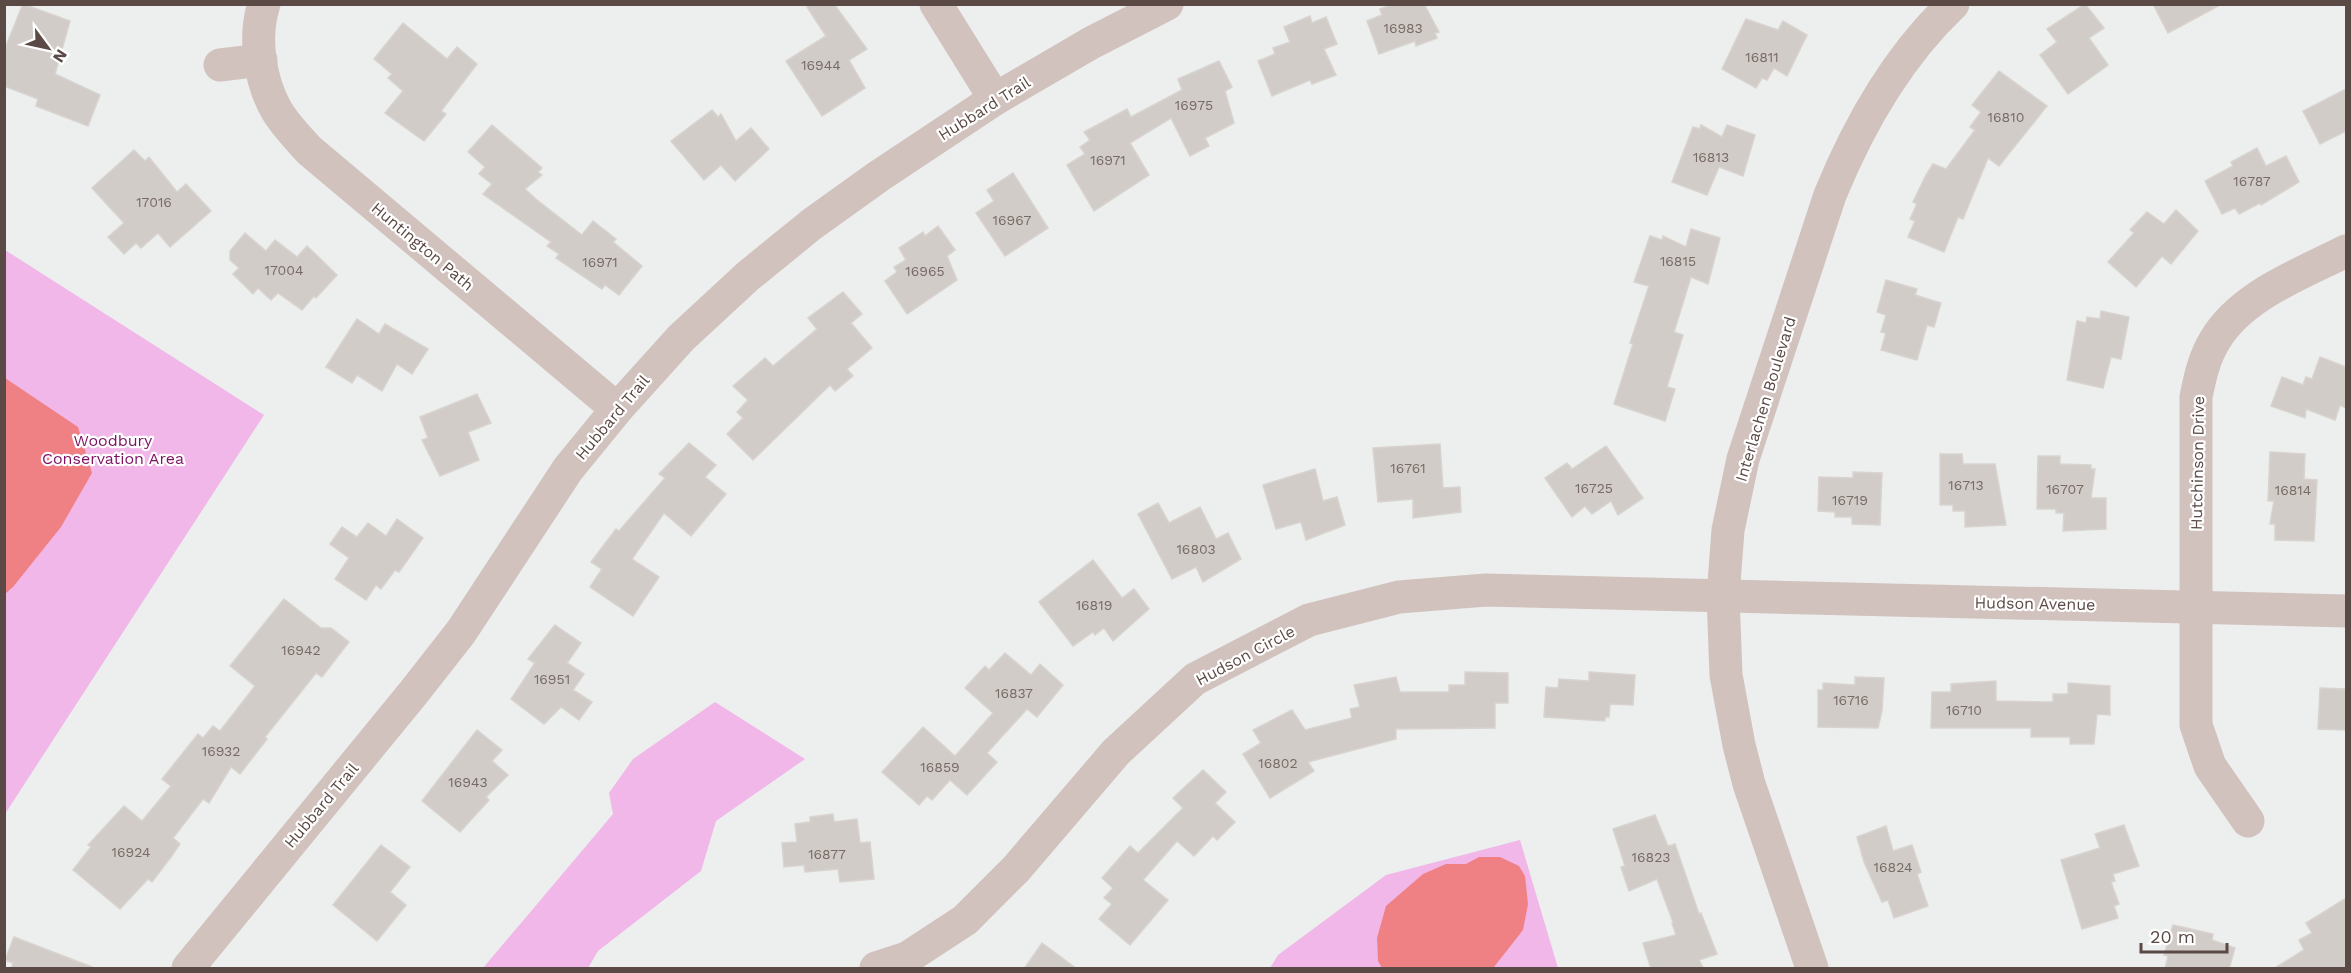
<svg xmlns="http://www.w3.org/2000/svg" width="2351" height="973" viewBox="0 0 2351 973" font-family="'Work Sans',sans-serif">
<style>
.green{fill:#f0b7e8}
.water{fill:#ef8185}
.building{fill:#d1ccc8;stroke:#d8d3cf;stroke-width:1.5}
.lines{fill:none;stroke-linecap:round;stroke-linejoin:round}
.street{stroke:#d2c2be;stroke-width:33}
.labels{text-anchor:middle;stroke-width:4.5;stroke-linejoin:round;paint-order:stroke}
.number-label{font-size:14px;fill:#786a65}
.street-label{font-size:16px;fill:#5a4944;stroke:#fff}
.park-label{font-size:16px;fill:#7d1262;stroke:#fff}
</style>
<rect width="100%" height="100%" fill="#ecefee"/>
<!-- green -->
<g class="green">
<path d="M5 250 264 415 5 814Z"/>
<path d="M715 702 805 759 716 821 701 871 598 951 588 968H483L613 814 609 793 633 759Z"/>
<path d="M1520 840 1558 968H1270L1278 955 1386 875Z"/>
</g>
<!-- water -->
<g class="water">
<path d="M5 378 78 427 92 473 61 527 13 587 5 594Z"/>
<path d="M1479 857H1500L1519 866 1525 876 1528 904 1523 930 1494 967 1382 968 1378 961 1377 938 1386 906 1423 874 1446 864H1466Z"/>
</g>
<!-- building -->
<g class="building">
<path d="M23 4 70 21 55 74 100 95 88 126 36 106 38 99 4 86V51Z"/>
<path d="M805 4H834L867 49 849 60 865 88 822 116 786 61 826 36Z"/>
<path d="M1394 4H1424L1439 32 1435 33 1437 38 1416 46 1415 41 1379 54 1367 21 1382 15 1380 9Z"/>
<path d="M2085 4 2104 28 2089 38 2108 65 2068 94 2040 55 2057 42 2047 29Z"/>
<path d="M2153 4H2222L2168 33Z"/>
<path d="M1310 16 1312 23 1326 17 1337 44 1324 49 1336 75 1312 84 1310 80 1272 96 1258 61 1275 54 1273 48 1290 42 1284 27Z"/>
<path d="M1746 19 1778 30 1783 21 1807 35 1787 76 1774 68 1767 80 1762 78 1756 88 1722 69Z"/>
<path d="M403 23 447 59 457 47 477 64 441 111 446 114 424 141 385 113 403 91 388 78 392 74 374 59Z"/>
<path d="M1219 61 1232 87 1225 91 1234 123 1205 138 1209 146 1190 156 1171 118 1130 143 1149 175 1094 211 1067 165 1085 154 1080 147 1090 140 1084 132 1127 109 1131 117 1182 90 1178 79Z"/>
<path d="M1999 71 2047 106 1999 166 1988 158 1963 219 1958 217 1944 252 1908 237 1915 221 1910 219 1917 204 1913 202 1926 175 1933 164 1946 169 1975 130 1970 127 1981 112 1972 105Z"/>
<path d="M2346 89V131L2320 144 2303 111Z"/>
<path d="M712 110 718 117 721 114 736 141 751 128 769 149 735 181 721 165 704 180 671 141Z"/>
<path d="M492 125 542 168 538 172 542 175 525 189 537 200 582 235 593 221 616 239 613 242 642 266 619 295 605 285 602 289 556 258 559 254 547 246 551 242 483 194 492 184 479 174 485 167 468 152Z"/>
<path d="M1701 125 1722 137 1727 125 1755 135 1743 176 1719 167 1707 195 1672 182 1693 127 1700 129Z"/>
<path d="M2257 148 2266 166 2286 156 2299 182 2261 205 2260 203 2239 214 2235 208 2222 214 2205 181 2233 166 2231 162Z"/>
<path d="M134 150 145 161 149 157 177 192 186 184 211 211 170 247 158 233 141 248 136 243 124 254 108 237 124 223 92 188Z"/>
<path d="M1013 173 1048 228 1005 256 976 213 994 201 987 190Z"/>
<path d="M2176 210 2198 231 2171 264 2162 256 2136 287 2108 262 2134 233 2130 230 2147 212 2164 224Z"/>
<path d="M938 226 955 250 947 256 957 280 907 314 885 281 897 272 894 267 906 260 899 248 923 232 925 236Z"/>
<path d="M1691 229 1720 238 1708 284 1691 277 1674 332 1683 335 1667 387 1675 389 1665 421 1614 404 1633 344 1630 343 1649 286 1634 282 1650 236 1662 240 1663 236 1686 247Z"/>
<path d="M245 233 266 251 275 240 297 257 307 246 337 275 316 298 314 296 302 310 278 293 271 300 258 288 253 294 233 274 239 268 230 260V251Z"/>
<path d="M1886 280 1917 289 1915 295 1941 303 1934 327 1927 325 1917 360 1881 350 1886 333 1881 332 1886 315 1877 312Z"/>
<path d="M843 292 862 314 851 323 872 348 847 369 853 376 835 391 830 385 753 460 727 434 743 418 737 412 748 400 733 386 765 358 773 366 817 329 808 318Z"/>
<path d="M2101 311 2129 317 2121 359 2111 357 2103 388 2067 380 2077 321 2086 323 2087 317 2100 319Z"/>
<path d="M357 319 379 334 385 324 428 349 412 374 397 364 382 391 357 375 352 383 326 367Z"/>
<path d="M2320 357 2346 367V408L2340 405 2335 420 2306 409 2305 418 2271 406 2282 377 2303 385 2306 377 2312 379Z"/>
<path d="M477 394 491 423 468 432 479 460 440 476 422 440 428 438 420 417Z"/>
<path d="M689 443 716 465 705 477 726 494 691 536 664 513 632 559 659 577 633 616 590 587 602 569 591 562 616 529 619 531 665 478 659 474Z"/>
<path d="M1440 444 1443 488 1460 487 1461 512 1413 518V499L1378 502 1373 448Z"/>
<path d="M1606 446 1643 498 1618 515 1611 501 1592 514 1585 506 1572 517 1545 478 1567 463 1572 469Z"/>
<path d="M2270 452 2305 454 2304 479 2317 480 2314 541 2275 540V524H2270L2274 501H2268Z"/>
<path d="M1940 454H1962L1963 464H1995L2006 525 1965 527V511H1953V505H1940Z"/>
<path d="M2038 456H2060V464L2091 465V469H2095L2091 498H2106V529L2063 531 2064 513H2056V509H2037Z"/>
<path d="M1315 469 1323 501 1337 497 1345 525 1306 540 1301 522 1276 529 1263 485Z"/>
<path d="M1853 472 1882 473 1880 525 1852 524V517H1835V512L1818 511 1819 477 1853 478Z"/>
<path d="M1158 503 1169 523 1200 507 1216 539 1228 533 1241 559 1203 582 1196 567 1172 579 1138 514Z"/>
<path d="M397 519 423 538 399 572 395 570 381 589 376 585 366 600 335 579 349 558 330 544 342 527 357 537 368 523 386 536Z"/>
<path d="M1093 560 1122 598 1134 589 1149 609 1113 641 1104 628 1095 635 1093 632 1073 646 1039 602Z"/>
<path d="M284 599 321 628H331L349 642 322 677 316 673 265 737 267 739 240 774 231 767 209 803 203 799 173 838 180 844 171 857 152 882 148 879 120 909 73 870 91 847 88 845 124 806 142 821 171 786 162 779 198 734 203 738 213 726 220 731 255 686 230 666Z"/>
<path d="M555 625 581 643 567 663 584 674 573 690 592 702 579 720 561 707 544 724 511 699 535 663 528 659Z"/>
<path d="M1005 653 1031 675 1040 664 1063 685 1037 717 1027 709 987 753 997 762 967 795 950 780 932 800 927 796 919 805 882 772 923 727 955 756 993 713 965 688 985 666 989 670Z"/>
<path d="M1465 672 1508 673V703H1495V728L1396 729V739L1308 762 1314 771 1270 798 1243 754 1261 743 1253 730 1292 710 1305 730 1352 718 1350 709 1360 707 1354 685 1396 677 1400 692H1449V685H1465Z"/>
<path d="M1589 672 1635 675 1633 705 1610 704 1609 717H1605V721L1544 717 1546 687 1558 688 1559 679 1589 681Z"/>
<path d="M1855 677 1884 678 1882 711 1878 728 1818 727V690H1823V683L1855 685Z"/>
<path d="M1996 681V701L2053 702V694H2068V683L2110 686V715L2097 714 2094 744H2070V737H2031V728H1931L1932 692H1951V684Z"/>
<path d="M2320 688 2346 689V730L2318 729Z"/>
<path d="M477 730 502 750 492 761 508 775 486 797 489 800 460 832 422 801Z"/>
<path d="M1203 770 1226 792 1215 803 1235 822 1217 840 1213 836 1194 856 1177 841 1143 880 1168 900 1130 945 1099 919 1112 904 1104 898 1113 888 1102 878 1130 846 1138 853 1183 808 1173 798Z"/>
<path d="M833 814 834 822 857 819 860 843 870 842 874 879 840 882 838 869 805 872 804 865 784 867 782 843 797 842 795 824 810 822V817Z"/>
<path d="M1655 815 1668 846 1675 844 1699 914 1701 913 1717 954 1699 960 1704 969H1651L1643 943 1676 935 1672 923 1673 922 1657 879 1629 891 1621 867 1625 866 1613 829Z"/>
<path d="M2124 825 2139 866 2113 874 2115 881 2111 882 2119 904 2114 906 2118 918 2082 929 2061 860 2100 848 2095 834Z"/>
<path d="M1886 826 1893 851 1912 845 1921 872 1917 874 1928 906 1894 918 1888 900 1882 902 1864 862 1857 837Z"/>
<path d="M381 845 410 867 390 892 406 905 377 941 333 905Z"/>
<path d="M2346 898V969H2273L2304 950 2299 940 2312 933 2306 923Z"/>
<path d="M2173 925 2213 934 2212 940 2235 948 2229 969H2165L2168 956 2164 955Z"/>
<path d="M14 937 92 967 91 969H11L13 963 5 960Z"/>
<path d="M1042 943 1077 969H1024Z"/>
</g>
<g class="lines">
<!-- street -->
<g class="street">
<path d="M264 4C253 37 260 82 277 111 286 126 298 138 310 151L617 409"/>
<path d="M936 4 995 99"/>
<path d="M220 65 261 60"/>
<path d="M2248 821 2210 766 2196 725V397C2200 377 2204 358 2215 340 2242 295 2301 274 2346 251"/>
<path d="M188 968 414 692 461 632 568 469 617 409 681 338 748 276 812 224 879 176 995 99 1091 43 1167 4"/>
<path d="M876 968 907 958 965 920 1016 869 1116 752 1195 679 1309 620 1399 597 1486 590 2346 611"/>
<path d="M1812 968 1749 784 1739 745 1726 675 1723 596 1728 530 1743 459 1830 195C1859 124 1897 57 1953 4"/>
</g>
</g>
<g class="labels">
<!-- number labels -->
<g class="number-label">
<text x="1403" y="33">16983</text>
<text x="1762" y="62">16811</text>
<text x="821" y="70">16944</text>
<text x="1194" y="110">16975</text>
<text x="2006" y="122">16810</text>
<text x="1711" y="162">16813</text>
<text x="1108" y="165">16971</text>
<text x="2252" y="186">16787</text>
<text x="154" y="207">17016</text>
<text x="1012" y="225">16967</text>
<text x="1678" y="266">16815</text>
<text x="600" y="267">16971</text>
<text x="284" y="275">17004</text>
<text x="925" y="276">16965</text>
<text x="1408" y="473">16761</text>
<text x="1966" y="490">16713</text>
<text x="1594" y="493">16725</text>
<text x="2065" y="494">16707</text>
<text x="2293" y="495">16814</text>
<text x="1850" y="505">16719</text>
<text x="1196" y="554">16803</text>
<text x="1094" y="610">16819</text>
<text x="301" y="655">16942</text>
<text x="552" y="684">16951</text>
<text x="1014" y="698">16837</text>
<text x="1851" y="705">16716</text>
<text x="1964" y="715">16710</text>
<text x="221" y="756">16932</text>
<text x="1278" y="768">16802</text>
<text x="940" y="772">16859</text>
<text x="468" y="787">16943</text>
<text x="131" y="857">16924</text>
<text x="827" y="859">16877</text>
<text x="1651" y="862">16823</text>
<text x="1893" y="872">16824</text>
</g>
<!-- street labels -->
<g class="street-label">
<text transform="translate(984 108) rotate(-32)" y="6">Hubbard Trail</text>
<text transform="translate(423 246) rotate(40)" y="6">Huntington Path</text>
<text transform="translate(1765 399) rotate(-73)" y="6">Interlachen Boulevard</text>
<text transform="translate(612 417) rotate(-50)" y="6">Hubbard Trail</text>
<text transform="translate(2197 463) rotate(-89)" y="6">Hutchinson Drive</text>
<text transform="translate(2035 603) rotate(1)" y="6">Hudson Avenue</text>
<text transform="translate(1245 655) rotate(-28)" y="6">Hudson Circle</text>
<text transform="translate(321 805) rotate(-50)" y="6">Hubbard Trail</text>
</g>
<!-- park labels -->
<g class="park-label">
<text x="113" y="446">Woodbury<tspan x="113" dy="18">Conservation Area</tspan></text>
</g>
</g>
<!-- border -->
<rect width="2351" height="973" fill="none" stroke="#5a4944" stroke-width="12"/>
<!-- north arrow -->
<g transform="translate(48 48) rotate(123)" stroke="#ffffff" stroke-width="4.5" paint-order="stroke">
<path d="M0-4.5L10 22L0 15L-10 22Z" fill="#5a4944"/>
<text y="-9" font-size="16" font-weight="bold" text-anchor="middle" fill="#5a4944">N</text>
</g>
<!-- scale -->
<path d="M2141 943v9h86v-9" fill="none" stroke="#5a4944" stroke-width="3"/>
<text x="2150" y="943" font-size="18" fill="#5a4944" stroke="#ffffff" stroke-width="4.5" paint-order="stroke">20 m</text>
</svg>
